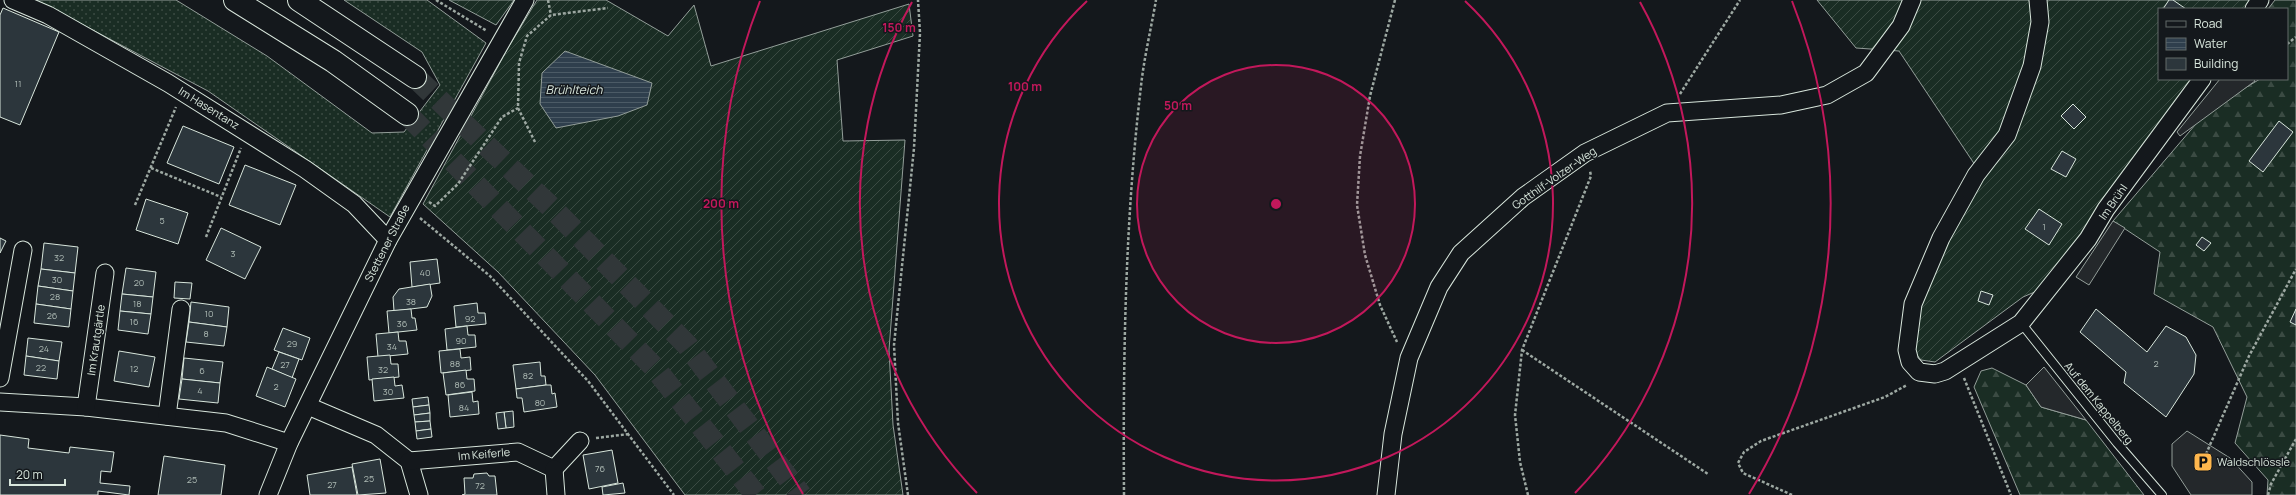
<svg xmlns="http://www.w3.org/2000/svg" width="2296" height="495" viewBox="0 0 2296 495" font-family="Manrope,sans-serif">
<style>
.grass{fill:url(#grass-dots);stroke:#939e99}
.forest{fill:url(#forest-firs);stroke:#939e99}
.garden{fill:url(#garden-furrows);stroke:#939e99}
.parking{fill:#24282b;stroke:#939e99}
.water{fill:url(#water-rules);stroke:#939e99}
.building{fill:#2c363c;stroke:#d8e6dc}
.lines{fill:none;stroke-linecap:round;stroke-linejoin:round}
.highway-tunnel{stroke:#313739;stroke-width:22;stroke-dasharray:22 11;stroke-linecap:butt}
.lane-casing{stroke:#d8e6dc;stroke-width:10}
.street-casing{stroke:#d8e6dc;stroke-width:19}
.highway-casing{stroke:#d8e6dc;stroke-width:24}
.path{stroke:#9da8a2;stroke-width:2.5;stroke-dasharray:3 2;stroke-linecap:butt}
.lane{stroke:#14181c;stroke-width:8}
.street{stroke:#14181c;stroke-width:17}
.highway{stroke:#14181c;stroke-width:22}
.ring{fill:none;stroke:#c2185b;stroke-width:2}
.labels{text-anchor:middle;stroke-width:3;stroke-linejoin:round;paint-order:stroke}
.number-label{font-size:9px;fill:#adbab4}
.street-label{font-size:11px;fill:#d8e6dc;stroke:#14181c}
.poi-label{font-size:11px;fill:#d8e6dc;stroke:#14181c;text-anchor:start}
.water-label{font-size:12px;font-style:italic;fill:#d8e6dc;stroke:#14181c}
.centre{fill:#c2185b;stroke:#14181c;stroke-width:2}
.ring-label{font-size:12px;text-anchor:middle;font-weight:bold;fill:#c2185b;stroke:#14181c;stroke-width:3;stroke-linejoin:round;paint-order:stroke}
</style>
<defs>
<pattern id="grass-dots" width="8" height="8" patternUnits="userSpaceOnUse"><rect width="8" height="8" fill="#1a2d24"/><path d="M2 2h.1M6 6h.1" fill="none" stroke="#3b4b43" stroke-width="1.8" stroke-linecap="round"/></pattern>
<pattern id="forest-firs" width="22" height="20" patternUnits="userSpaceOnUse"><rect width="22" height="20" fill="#1a2d24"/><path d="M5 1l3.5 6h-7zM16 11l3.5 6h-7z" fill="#3b4b43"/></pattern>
<pattern id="garden-furrows" width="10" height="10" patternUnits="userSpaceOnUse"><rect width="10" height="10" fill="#1a2d24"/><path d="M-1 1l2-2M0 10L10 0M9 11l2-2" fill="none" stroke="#3b4b43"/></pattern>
<pattern id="water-rules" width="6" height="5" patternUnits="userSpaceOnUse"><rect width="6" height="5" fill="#2f3f4d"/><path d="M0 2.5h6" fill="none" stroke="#4c5b66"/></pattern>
</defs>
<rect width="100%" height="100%" fill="#14181c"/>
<!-- grass -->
<path class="grass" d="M36 0H176L267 56 372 133 404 132 440 85 422 52 344 0H427L486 43 390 217 208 91Z"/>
<!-- forest -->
<g class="forest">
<path d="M2275 0H2296V495H2267L2268 480 2235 443 2247 397 2213 327 2154 294 2160 252 2113 221 2207 111 2260 79H2287V9H2268Z"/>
<path d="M1992 368 2026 385 2041 407 2086 420 2144 495H2020L1974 387 1981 371Z"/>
</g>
<!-- garden -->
<g class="garden">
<path d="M449 0H514L496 25Z"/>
<path d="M537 0H606L668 36 694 5 711 66 909 4 913 36 837 60 843 141 905 140 889 350 893 425 903 495H685L595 375 498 272 423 204 508 48Z"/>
<path d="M1817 0H2253L2248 9H2159V79H2200L2044 288 2023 297 1935 362 1921 360 1913 350 1922 303 1948 243 1983 177 1899 51 1856 48Z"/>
</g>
<!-- parking -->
<g class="parking">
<path d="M2220 79H2253L2255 81 2180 136 2177 132Z"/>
<path d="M2113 221 2125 228 2089 285 2076 277Z"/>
<path d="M2044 367 2086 420 2041 407 2026 385Z"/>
<path d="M2187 431 2230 458 2252 482V495H2191L2172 466V444Z"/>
</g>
<!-- water -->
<path class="water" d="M565 51 652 83 647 105 618 116 556 128 540 104 542 73Z"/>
<!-- building -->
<g class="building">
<path d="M2169 0H2173L2186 9H2163Z"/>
<path d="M3 8 59 32 20 125 0 117V15Z"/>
<path d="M2073 104 2086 117 2074 129 2061 116Z"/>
<path d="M2279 121 2293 132 2263 172 2249 161Z"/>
<path d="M183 126 234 147 219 184 167 163Z"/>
<path d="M2062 151 2076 159 2066 177 2051 169Z"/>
<path d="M245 165 296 185 280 225 229 205Z"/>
<path d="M146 199 188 213 178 244 136 230Z"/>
<path d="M2039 209 2062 224 2049 245 2025 229Z"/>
<path d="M221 228 261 247 245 279 206 260Z"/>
<path d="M2202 237 2211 243 2204 251 2196 245Z"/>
<path d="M0 238 6 241 0 253Z"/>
<path d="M44 243 78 247 75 273 41 269Z"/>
<path d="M437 259 440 283 412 287 410 262Z"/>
<path d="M126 268 156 272 153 297 122 294Z"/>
<path d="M41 269 75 273 73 291 38 286Z"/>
<path d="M175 282 192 283 190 299 174 298Z"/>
<path d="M430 284 432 296 427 307 394 311 393 297 399 289Z"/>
<path d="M38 286 73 291 71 309 36 304Z"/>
<path d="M1981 291 1993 295 1989 305 1978 301Z"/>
<path d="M122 294 153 297 151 314 120 311Z"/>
<path d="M191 302 229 307 227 327 189 322Z"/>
<path d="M477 303 478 313H485L486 324 456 327 454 306Z"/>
<path d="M36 304 71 309 69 327 34 323Z"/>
<path d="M411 309 412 318H415L417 330 389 333 387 311Z"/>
<path d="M2096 309 2147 352 2166 326 2186 337 2196 355 2194 374 2166 417 2124 383 2126 372 2080 332Z"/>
<path d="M2296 309V325L2290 322Z"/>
<path d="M120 311 151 314 148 334 118 330Z"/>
<path d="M189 322 227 327 224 346 186 342Z"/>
<path d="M467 326 468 335H475L476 347 447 350 445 329Z"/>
<path d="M283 328 310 338 302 360 274 350Z"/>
<path d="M398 332 399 341H406L408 354 378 357 376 334Z"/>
<path d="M28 338 62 342 59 361 26 356Z"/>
<path d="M460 349 461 358 470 357 471 370 441 373 439 351Z"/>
<path d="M119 351 155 357 149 387 114 381Z"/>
<path d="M279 352 299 359 292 378 272 369Z"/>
<path d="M390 355 391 364H398L399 377 369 380 367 357Z"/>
<path d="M26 356 59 361 57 379 24 375Z"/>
<path d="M184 358 223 362 220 383 182 379Z"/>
<path d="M540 362 541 376H545L546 385 516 389 513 365Z"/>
<path d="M267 367 296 379 285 407 256 396Z"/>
<path d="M466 370 467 379H474L475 391 446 395 443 373Z"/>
<path d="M394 377 395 386 402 385 404 398 374 401 372 379Z"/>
<path d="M182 379 220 383 218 403 179 399Z"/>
<path d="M546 385H551L552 394 555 393 557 407 524 412 522 398H517L516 389Z"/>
<path d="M472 392 473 402 478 401 479 414 450 417 448 395Z"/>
<path d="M428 397 429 405 413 407 412 399Z"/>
<path d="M429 405 430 413 414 415 413 407Z"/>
<path d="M513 411 514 427 506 428 504 412Z"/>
<path d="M504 412 506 428 498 429 496 413Z"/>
<path d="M430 413V421L415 422 414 415Z"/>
<path d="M430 421 431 429 416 431 415 422Z"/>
<path d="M431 429 432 437 417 439 416 431Z"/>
<path d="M0 435 29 439 28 448 69 453 70 447 114 452 111 472 101 471 100 483 130 486 129 495 98 491V495H0Z"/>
<path d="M612 450 618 483 589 489 583 455Z"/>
<path d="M164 456 225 465 221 495H158Z"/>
<path d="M380 459 386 493 358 495 352 464Z"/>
<path d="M352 467 357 495H310L307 475Z"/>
<path d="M487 473 489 476H495L497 495H462L465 494 464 478H473L474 474Z"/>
<path d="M623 483 625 493 603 495 602 487Z"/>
</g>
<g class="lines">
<!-- highway-tunnel -->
<g class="highway-tunnel">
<path d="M415 77 555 211 687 345 801 495"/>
<path d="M407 114 654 367 756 495"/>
</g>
<!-- lane casing -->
<g class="lane-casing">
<path id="lane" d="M2021 323 2117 443 2162 495"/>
</g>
<!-- street casing -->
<g class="street-casing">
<g id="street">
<path d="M13 0 48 15 168 83 305 169 354 204 388 240"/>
<path d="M2038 0 2040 22 2032 66 2007 135 1976 175 1941 238 1913 304 1907 350 1910 362 1919 372 1935 374 1945 371 2021 323 2088 239 2106 209 2202 79"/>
<path d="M2254 9 2260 0"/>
<path d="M0 378 23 250"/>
<path d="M0 402 86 407 226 423 289 443"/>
<path d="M308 406 376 435 409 461 419 495"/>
<path d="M86 407 105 273"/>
<path d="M167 416 181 309"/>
<path d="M409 461 518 452 554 469 580 441"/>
<path d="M554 469 556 495"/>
<path d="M268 495 289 443 388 240 525 0"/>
<path d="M1386 495 1393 434 1409 358 1439 287 1461 253 1523 197 1585 153 1667 113 1781 105 1827 95 1866 73 1901 26 1912 0"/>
</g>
</g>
<!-- highway casing -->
<g class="highway-casing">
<g id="highway">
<path d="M235 0 333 61 407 114"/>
<path d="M299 0 415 77"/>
</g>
</g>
<!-- path -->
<g class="path">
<path d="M436 0 487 31"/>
<path d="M548 0 551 15"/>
<path d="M1395 0 1370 96 1360 156 1357 205 1365 255 1380 305 1397 342"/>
<path d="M2287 44 2296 37"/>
<path d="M1680 94 1740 0"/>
<path d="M535 142 518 108 519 63 527 36 551 15 608 8"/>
<path d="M151 168 221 197"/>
<path d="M429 202 435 206 458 184 502 117 518 108"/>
<path d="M135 205 176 107"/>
<path d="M420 218 490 276 588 381 674 495"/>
<path d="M206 237 241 148"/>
<path d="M1522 350 1708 474"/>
<path d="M1964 378 2011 495"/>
<path d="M596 438 629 434"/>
<path d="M2206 454 2249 356 2296 269"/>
<path d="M908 495 898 423 894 345 914 148 920 33 918 0"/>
<path d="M1124 495C1123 359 1125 221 1141 86 1144 58 1151 29 1156 0"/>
<path d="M1528 495 1520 462 1515 415 1522 350 1591 176 1590 171"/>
<path d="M1792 495 1743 473 1738 463 1744 452 1761 441 1885 397 1907 385"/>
<path d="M2268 495 2271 484 2296 439"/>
</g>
<!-- lane -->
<use href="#lane" class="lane"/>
<!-- street -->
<use href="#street" class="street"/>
<!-- highway -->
<use href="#highway" class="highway"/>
</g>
<!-- distance rings -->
<circle cx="1276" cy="204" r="139" fill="#c2185b" fill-opacity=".12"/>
<g class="ring">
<circle cx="1276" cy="204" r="139"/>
<path d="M1465 1A277 277 0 1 1 1087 1"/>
<path d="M977 493A416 416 0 0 1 912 2M1640 2A416 416 0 0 1 1575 493"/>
<path d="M803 494A555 555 0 0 1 760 1M1792 1A555 555 0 0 1 1749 494"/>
</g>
<!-- icons -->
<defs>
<g id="parking-square" transform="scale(1)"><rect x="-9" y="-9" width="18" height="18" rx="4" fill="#ffb74d" stroke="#14181c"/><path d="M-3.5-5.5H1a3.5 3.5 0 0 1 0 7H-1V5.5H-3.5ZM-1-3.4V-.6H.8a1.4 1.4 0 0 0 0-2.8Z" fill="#111"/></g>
</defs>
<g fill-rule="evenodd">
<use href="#parking-square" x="2203" y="462"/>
</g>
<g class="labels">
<!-- number labels -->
<g class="number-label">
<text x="18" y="87">11</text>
<text x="162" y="224">5</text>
<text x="2044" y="230">1</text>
<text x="233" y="257">3</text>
<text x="59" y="261">32</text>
<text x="425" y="276">40</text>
<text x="57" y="283">30</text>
<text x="139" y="286">20</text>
<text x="55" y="300">28</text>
<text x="411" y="305">38</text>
<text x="137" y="307">18</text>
<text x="209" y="317">10</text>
<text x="52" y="319">26</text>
<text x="470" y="322">92</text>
<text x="134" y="325">16</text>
<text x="402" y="327">36</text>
<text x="206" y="337">8</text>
<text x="461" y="344">90</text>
<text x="292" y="347">29</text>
<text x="392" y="350">34</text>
<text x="44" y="352">24</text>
<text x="455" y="367">88</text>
<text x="2156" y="367">2</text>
<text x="285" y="368">27</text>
<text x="41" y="371">22</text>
<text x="134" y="372">12</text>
<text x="383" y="373">32</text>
<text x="202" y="374">6</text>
<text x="528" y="379">82</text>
<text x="460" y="388">86</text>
<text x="276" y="390">2</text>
<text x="200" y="394">4</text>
<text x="388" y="395">30</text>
<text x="540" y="406">80</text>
<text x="464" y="411">84</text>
<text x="600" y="472">76</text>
<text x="369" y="482">25</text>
<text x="192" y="483">25</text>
<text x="332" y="488">27</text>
<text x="480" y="489">72</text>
</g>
<!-- street labels -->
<g class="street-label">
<text transform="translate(209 108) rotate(32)" y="4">Im Hasentanz</text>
<text transform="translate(1554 178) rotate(-35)" y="4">Gotthilf-Volzer-Weg</text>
<text transform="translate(2113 202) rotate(-55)" y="4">Im Brühl</text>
<text transform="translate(387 243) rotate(-63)" y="4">Stettener Straße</text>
<text transform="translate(96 340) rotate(-82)" y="4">Im Krautgärtle</text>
<text transform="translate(2099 403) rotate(51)" y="4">Auf dem Kappelberg</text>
<text transform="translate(484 454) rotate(-5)" y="4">Im Keiferle</text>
</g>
<!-- poi labels -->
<g class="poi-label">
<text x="2217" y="466">Waldschlössle</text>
</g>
<!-- water labels -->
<g class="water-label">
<text x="574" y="94">Brühlteich</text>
</g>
</g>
<circle cx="1276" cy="204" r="6" class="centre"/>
<g class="ring-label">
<text x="899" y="32">150 m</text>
<text x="1025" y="91">100 m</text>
<text x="1178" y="110">50 m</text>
<text x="721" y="208">200 m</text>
</g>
<!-- legend -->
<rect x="2158" y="8" width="130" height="72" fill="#14181c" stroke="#626a69"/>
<rect x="2166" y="21" width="20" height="6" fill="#14181c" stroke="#626a69"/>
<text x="2194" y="28" font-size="12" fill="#d8e6dc">Road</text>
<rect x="2166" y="38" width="20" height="12" fill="url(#water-rules)" stroke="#626a69"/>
<text x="2194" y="48" font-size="12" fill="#d8e6dc">Water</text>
<rect x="2166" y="58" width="20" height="12" fill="#2c363c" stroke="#626a69"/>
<text x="2194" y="68" font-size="12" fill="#d8e6dc">Building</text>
<!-- scale -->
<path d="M10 479v6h55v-6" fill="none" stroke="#d8e6dc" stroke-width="2"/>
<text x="16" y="479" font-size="12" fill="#d8e6dc" stroke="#14181c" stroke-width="3" paint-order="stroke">20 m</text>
</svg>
